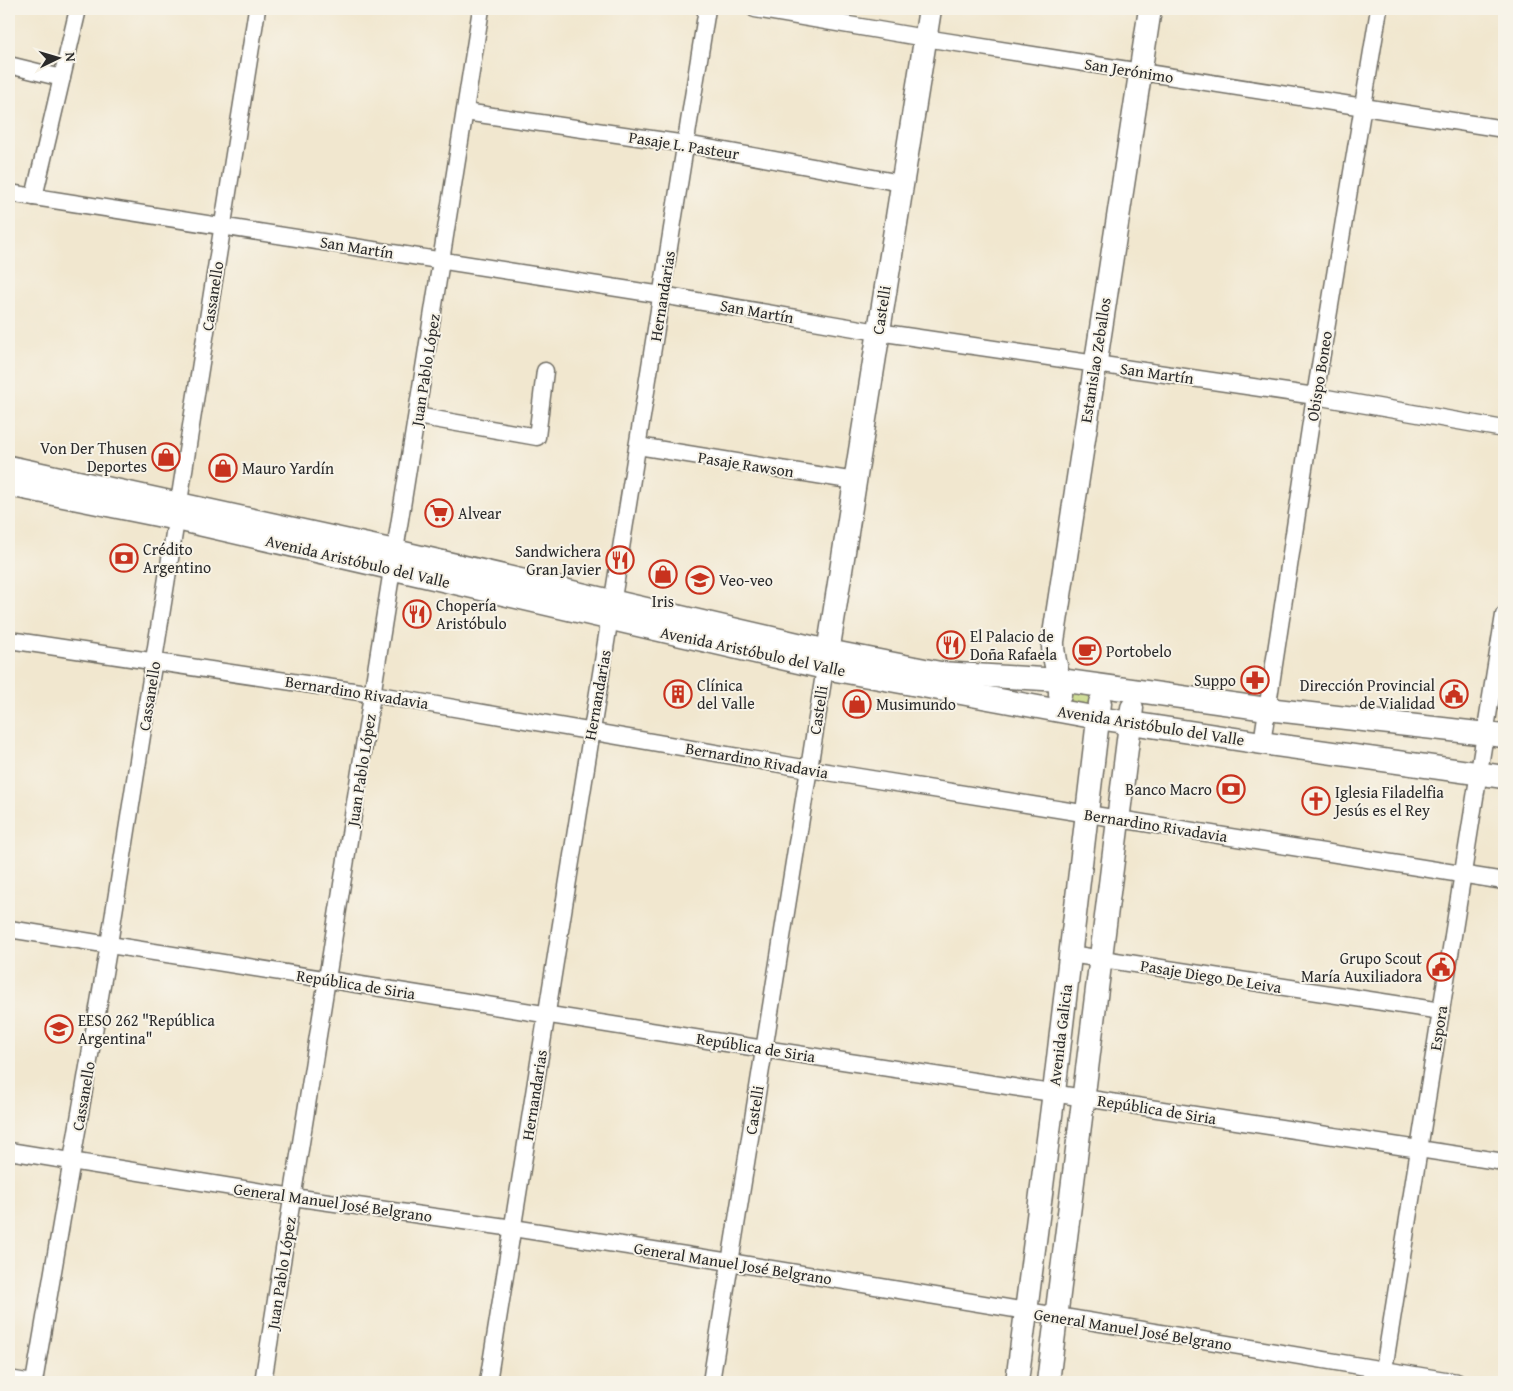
<svg xmlns="http://www.w3.org/2000/svg" width="1513" height="1391" viewBox="0 0 1513 1391" font-family="'Gentium Book Plus',serif">
<style>
.green{fill:#bfd478;stroke:#758052}
.lines{fill:none;stroke-linecap:round;stroke-linejoin:round}
.street-casing{stroke:#706d64;stroke-width:19}
.secondary-casing{stroke:#706d64;stroke-width:25}
.street{stroke:#fff;stroke-width:16}
.secondary{stroke:#fff;stroke-width:22}
.labels{text-anchor:middle;stroke-width:4;stroke-linejoin:round;paint-order:stroke}
.street-label{font-size:16px;fill:#2b2b2b;stroke:#f7f3e8}
.poi-label{font-size:16px;fill:#2b2b2b;stroke:#f7f3e8;text-anchor:start}
</style>
<rect width="100%" height="100%" fill="#f7f3e8"/>
<filter id="ink" filterUnits="userSpaceOnUse"><feTurbulence type="fractalNoise" baseFrequency=".02" numOctaves="2"/><feDisplacementMap in="SourceGraphic" scale="10" xChannelSelector="R" yChannelSelector="G"/><feConvolveMatrix kernelMatrix="1 2 1 2 8 2 1 2 1" color-interpolation-filters="sRGB"/></filter>
<filter id="wash" filterUnits="userSpaceOnUse"><feTurbulence type="fractalNoise" baseFrequency=".0096" numOctaves="4" result="noise"/><feDisplacementMap in="SourceGraphic" scale="20" xChannelSelector="R" yChannelSelector="G"/><feGaussianBlur stdDeviation="1.12" result="paint"/><feColorMatrix in="noise" values="0 0 0 0 0 0 0 0 0 0 0 0 0 0 0 0 0 1.4 0 .05"/><feComposite in="paint" operator="in"/></filter>
<g filter="url(#wash)">
<rect width="100%" height="100%" fill="#f1e7cf"/>
<!-- green -->
<path class="green" d="M1094 691 1092 711 1067 700 1068 693Z"/>
</g>
<g filter="url(#ink)">
<g class="lines">
<!-- street casing -->
<g class="street-casing">
<g id="street">
<path d="M755 9 925 38 1504 129"/>
<path d="M9 65 62 78"/>
<path d="M465 112 686 144 901 183"/>
<path d="M9 193 662 295 878 332 1315 396 1504 429"/>
<path d="M34 197 78 9"/>
<path d="M417 416 537 437 545 371"/>
<path d="M638 446 855 481"/>
<path d="M9 640 373 694 809 769 1504 881"/>
<path d="M1262 743 1315 396 1379 9"/>
<path d="M9 929 764 1049 1504 1162"/>
<path d="M1070 954 1441 1011"/>
<path d="M9 1151 293 1197 513 1228 730 1262 1457 1382"/>
<path d="M9 1379 27 1382"/>
<path d="M34 1382 109 944 257 9"/>
<path d="M263 1382 481 9"/>
<path d="M488 1382 707 9"/>
<path d="M711 1382 825 668"/>
<path d="M1382 1382 1504 615"/>
</g>
</g>
<!-- secondary casing -->
<g class="secondary-casing">
<g id="secondary">
<path d="M9 467 395 551 828 651 940 673 1060 680 1267 709 1504 736"/>
<path d="M9 485 177 519 825 668 1098 718 1262 743 1504 777"/>
<path d="M826 665 930 9"/>
<path d="M1060 695C1061 676 1052 660 1053 641L1150 9"/>
<path d="M1017 1382 1054 1092 1100 703"/>
<path d="M1048 1382 1132 708"/>
</g>
</g>
<!-- street -->
<use href="#street" class="street"/>
<!-- secondary -->
<use href="#secondary" class="secondary"/>
</g>
</g>
<!-- icons -->
<defs>
<g id="shop-ring" transform="scale(1.4375)"><circle r="9.5" fill="#f7f3e8" stroke="#c8321e" stroke-width="1.5"/><path d="M-5-2.5h2.3a2.7 3.5 0 0 1 5.4 0H5L5.5 6h-11ZM-1.5-2.5h3a1.5 2.3 0 0 0-3 0Z" fill="#c8321e"/></g>
<g id="supermarket-ring" transform="scale(1.4375)"><circle r="9.5" fill="#f7f3e8" stroke="#c8321e" stroke-width="1.5"/><path d="M-6-5.5h2.5l.6 2H6L4.5 2H-2.5L-4.4-4H-6ZM-1.5 3.2a1.3 1.3 0 1 0 .1 0ZM3 3.2a1.3 1.3 0 1 0 .1 0Z" fill="#c8321e"/></g>
<g id="bank-ring" transform="scale(1.4375)"><circle r="9.5" fill="#f7f3e8" stroke="#c8321e" stroke-width="1.5"/><path d="M-6-4H6V4H-6ZM0-2.3a2.3 2.3 0 1 0 0 4.6a2.3 2.3 0 1 0 0-4.6Z" fill="#c8321e"/></g>
<g id="restaurant-ring" transform="scale(1.4375)"><circle r="9.5" fill="#f7f3e8" stroke="#c8321e" stroke-width="1.5"/><path d="M-5-6h1v4h1v-4h1v4h1v-4h1v5L-1.5 .5V6h-2V.5L-5-1ZM5-6V6H3V1.5H1.5Q1.5-4 5-6Z" fill="#c8321e"/></g>
<g id="school-ring" transform="scale(1.4375)"><circle r="9.5" fill="#f7f3e8" stroke="#c8321e" stroke-width="1.5"/><path d="M0-5L7-2L0 1L-7-2ZM-4 1L0 2.5L4 1V4Q0 6-4 4Z" fill="#c8321e"/></g>
<g id="cafe-ring" transform="scale(1.4375)"><circle r="9.5" fill="#f7f3e8" stroke="#c8321e" stroke-width="1.5"/><path d="M-5.5-4.5H6V0H3Q3 3.5 0 3.5H-2.5Q-5.5 3.5-5.5 0ZM3-3.2v2h1.7v-2ZM-6 4.5H4V6H-6Z" fill="#c8321e"/></g>
<g id="pharmacy-ring" transform="scale(1.4375)"><circle r="9.5" fill="#f7f3e8" stroke="#c8321e" stroke-width="1.5"/><path d="M-2-6h4v4h4v4h-4v4h-4v-4h-4v-4h4Z" fill="#c8321e"/></g>
<g id="building-ring" transform="scale(1.4375)"><circle r="9.5" fill="#f7f3e8" stroke="#c8321e" stroke-width="1.5"/><path d="M-4-6H4V6H1V3H-1V6H-4ZM-2.5-4.3h1.7v1.8h-1.7ZM.8-4.3h1.7v1.8H.8ZM-2.5-1h1.7V.8h-1.7ZM.8-1h1.7V.8H.8Z" fill="#c8321e"/></g>
<g id="civic-ring" transform="scale(1.4375)"><circle r="9.5" fill="#f7f3e8" stroke="#c8321e" stroke-width="1.5"/><path d="M-.6-6.5H3V-4.5H.6V-3L4-1V1h2V6H-6V1h2V-1L-.6-3ZM-1.2 2.5V6h2.4V2.5Z" fill="#c8321e"/></g>
<g id="church-ring" transform="scale(1.4375)"><circle r="9.5" fill="#f7f3e8" stroke="#c8321e" stroke-width="1.5"/><path d="M-1.2-6h2.4v3.5h3.3v2.4h-3.3V6h-2.4V-.1h-3.3v-2.4h3.3Z" fill="#c8321e"/></g>
</defs>
<g fill-rule="evenodd">
<use href="#shop-ring" x="166" y="457"/>
<use href="#shop-ring" x="223" y="468"/>
<use href="#supermarket-ring" x="439" y="513"/>
<use href="#bank-ring" x="124" y="558"/>
<use href="#restaurant-ring" x="620" y="560"/>
<use href="#shop-ring" x="663" y="574"/>
<use href="#school-ring" x="700" y="580"/>
<use href="#restaurant-ring" x="417" y="614"/>
<use href="#restaurant-ring" x="951" y="645"/>
<use href="#cafe-ring" x="1087" y="651"/>
<use href="#pharmacy-ring" x="1255" y="680"/>
<use href="#building-ring" x="678" y="694"/>
<use href="#civic-ring" x="1454" y="694"/>
<use href="#shop-ring" x="857" y="704"/>
<use href="#bank-ring" x="1231" y="789"/>
<use href="#church-ring" x="1316" y="801"/>
<use href="#civic-ring" x="1441" y="967"/>
<use href="#school-ring" x="59" y="1029"/>
</g>
<g class="labels">
<!-- street labels -->
<g class="street-label">
<text transform="translate(1129 70) rotate(9)" y="6">San Jerónimo</text>
<text transform="translate(684 145) rotate(9)" y="6">Pasaje L. Pasteur</text>
<text transform="translate(357 247) rotate(9)" y="6">San Martín</text>
<text transform="translate(212 296) rotate(-81)" y="6">Cassanello</text>
<text transform="translate(662 296) rotate(-81)" y="6">Hernandarias</text>
<text transform="translate(881 310) rotate(-81)" y="6">Castelli</text>
<text transform="translate(757 311) rotate(10)" y="6">San Martín</text>
<text transform="translate(1095 360) rotate(-81)" y="6">Estanislao Zeballos</text>
<text transform="translate(425 370) rotate(-81)" y="6">Juan Pablo López</text>
<text transform="translate(1157 373) rotate(8)" y="6">San Martín</text>
<text transform="translate(1319 376) rotate(-81)" y="6">Obispo Boneo</text>
<text transform="translate(746 464) rotate(9)" y="6">Pasaje Rawson</text>
<text transform="translate(358 561) rotate(13)" y="6">Avenida Aristóbulo del Valle</text>
<text transform="translate(753 651) rotate(12)" y="6">Avenida Aristóbulo del Valle</text>
<text transform="translate(357 692) rotate(9)" y="6">Bernardino Rivadavia</text>
<text transform="translate(597 695) rotate(-80)" y="6">Hernandarias</text>
<text transform="translate(149 696) rotate(-81)" y="6">Cassanello</text>
<text transform="translate(818 710) rotate(-81)" y="6">Castelli</text>
<text transform="translate(1151 725) rotate(9)" y="6">Avenida Aristóbulo del Valle</text>
<text transform="translate(757 760) rotate(10)" y="6">Bernardino Rivadavia</text>
<text transform="translate(361 770) rotate(-81)" y="6">Juan Pablo López</text>
<text transform="translate(1156 825) rotate(9)" y="6">Bernardino Rivadavia</text>
<text transform="translate(1211 976) rotate(9)" y="6">Pasaje Diego De Leiva</text>
<text transform="translate(356 984) rotate(9)" y="6">República de Siria</text>
<text transform="translate(1438 1028) rotate(-81)" y="6">Espora</text>
<text transform="translate(1060 1035) rotate(-83)" y="6">Avenida Galicia</text>
<text transform="translate(756 1047) rotate(9)" y="6">República de Siria</text>
<text transform="translate(534 1095) rotate(-81)" y="6">Hernandarias</text>
<text transform="translate(83 1096) rotate(-80)" y="6">Cassanello</text>
<text transform="translate(1157 1109) rotate(9)" y="6">República de Siria</text>
<text transform="translate(754 1110) rotate(-81)" y="6">Castelli</text>
<text transform="translate(333 1202) rotate(8)" y="6">General Manuel José Belgrano</text>
<text transform="translate(733 1263) rotate(9)" y="6">General Manuel José Belgrano</text>
<text transform="translate(281 1273) rotate(-81)" y="6">Juan Pablo López</text>
<text transform="translate(1133 1329) rotate(9)" y="6">General Manuel José Belgrano</text>
</g>
<!-- poi labels -->
<g class="poi-label">
<text x="147" y="454" text-anchor="end">Von Der Thusen<tspan x="147" dy="18">Deportes</tspan></text>
<text x="242" y="474">Mauro Yardín</text>
<text x="458" y="519">Alvear</text>
<text x="143" y="555">Crédito<tspan x="143" dy="18">Argentino</tspan></text>
<text x="601" y="557" text-anchor="end">Sandwichera<tspan x="601" dy="18">Gran Javier</tspan></text>
<text x="719" y="586">Veo-veo</text>
<text x="663" y="607" text-anchor="middle">Iris</text>
<text x="436" y="611">Chopería<tspan x="436" dy="18">Aristóbulo</tspan></text>
<text x="970" y="642">El Palacio de<tspan x="970" dy="18">Doña Rafaela</tspan></text>
<text x="1106" y="657">Portobelo</text>
<text x="1236" y="686" text-anchor="end">Suppo</text>
<text x="697" y="691">Clínica<tspan x="697" dy="18">del Valle</tspan></text>
<text x="1435" y="691" text-anchor="end">Dirección Provincial<tspan x="1435" dy="18">de Vialidad</tspan></text>
<text x="876" y="710">Musimundo</text>
<text x="1212" y="795" text-anchor="end">Banco Macro</text>
<text x="1335" y="798">Iglesia Filadelfia<tspan x="1335" dy="18">Jesús es el Rey</tspan></text>
<text x="1422" y="964" text-anchor="end">Grupo Scout<tspan x="1422" dy="18">María Auxiliadora</tspan></text>
<text x="78" y="1026">EESO 262 "República<tspan x="78" dy="18">Argentina"</tspan></text>
</g>
</g>
<!-- margin -->
<rect width="1513" height="1391" fill="none" stroke="#f7f3e8" stroke-width="30"/>
<!-- north arrow -->
<g transform="translate(58 58) rotate(85)" stroke="#f7f3e8" stroke-width="4" paint-order="stroke">
<path d="M0-4L9 19L0 12L-9 19Z" fill="#2b2b2b"/>
<text y="-8" font-size="14" font-weight="bold" text-anchor="middle" fill="#2b2b2b">N</text>
</g>
</svg>
